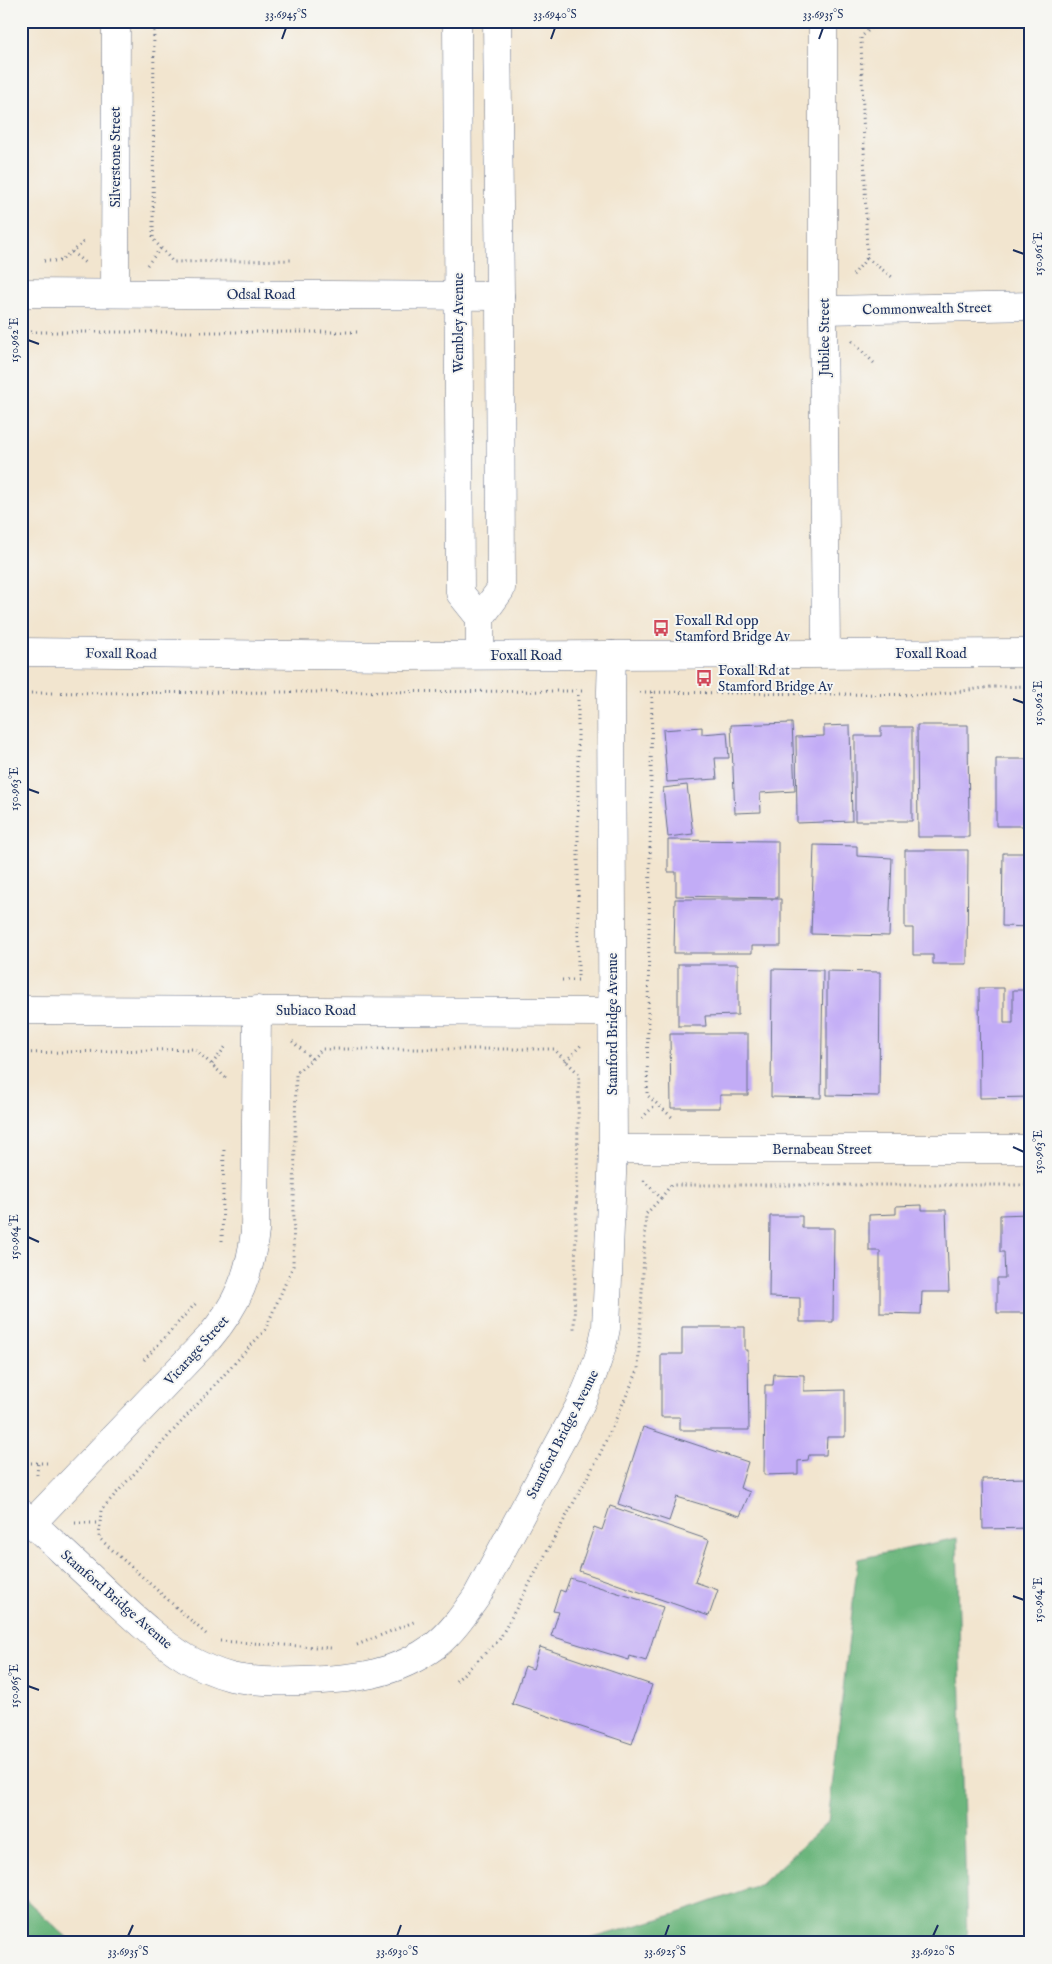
<svg xmlns="http://www.w3.org/2000/svg" width="1052" height="1964" viewBox="0 0 1052 1964" font-family="'IM FELL English',serif">
<style>
.forest{fill:#6cb67d;stroke:#44726e}
.building{fill:#c2acf6}
.lines{fill:none;stroke-linecap:round;stroke-linejoin:round}
.minor-casing{stroke:#666f86;stroke-width:29}
.tertiary-casing{stroke:#666f86;stroke-width:29}
.path{stroke:#666f86;stroke-width:3;stroke-dasharray:1 4;stroke-linecap:butt}
.minor{stroke:#fff;stroke-width:28}
.tertiary{stroke:#fff;stroke-width:28}
.ticks{fill:none;stroke:#1b2f5e;stroke-width:2}
.labels{text-anchor:middle;stroke-width:4;stroke-linejoin:round;paint-order:stroke}
.street-label{font-size:14px;fill:#1b2f5e;stroke:#f6f6f2}
.poi-label{font-size:14px;fill:#1b2f5e;stroke:#f6f6f2;text-anchor:start}
.neatline{fill:none;stroke:#1b2f5e;stroke-width:2}
.ticks-label{font-size:12px;text-anchor:middle;fill:#1b2f5e}
</style>
<rect width="100%" height="100%" fill="#f6f6f2"/>
<filter id="ink" filterUnits="userSpaceOnUse"><feTurbulence type="fractalNoise" baseFrequency=".02" numOctaves="2"/><feDisplacementMap in="SourceGraphic" scale="10" xChannelSelector="R" yChannelSelector="G"/><feConvolveMatrix kernelMatrix="1 2 1 2 8 2 1 2 1" color-interpolation-filters="sRGB"/></filter>
<filter id="wash" filterUnits="userSpaceOnUse"><feTurbulence type="fractalNoise" baseFrequency=".0096" numOctaves="4" result="noise"/><feDisplacementMap in="SourceGraphic" scale="20" xChannelSelector="R" yChannelSelector="G"/><feGaussianBlur stdDeviation="1.12" result="paint"/><feColorMatrix in="noise" values="0 0 0 0 0 0 0 0 0 0 0 0 0 0 0 0 0 1.4 0 .05"/><feComposite in="paint" operator="in"/></filter>
<g filter="url(#wash)">
<rect width="100%" height="100%" fill="#f2e5cf"/>
<!-- forest -->
<g class="forest">
<path d="M957 1538 967 1943H576L676 1914 761 1884 828 1822 858 1559Z"/>
<path d="M21 1895 73 1943H21Z"/>
</g>
<g id="blocks">
<!-- building -->
<g class="building">
<path d="M792 723 795 791 760 793 761 812 735 813 731 725Z"/>
<path d="M850 725 852 821 797 823 796 737 824 736V726Z"/>
<path d="M917 725H968L969 837H918Z"/>
<path d="M702 727V734L727 732 729 758H715L717 779 667 782 663 730Z"/>
<path d="M881 727H912V821H855V736H881Z"/>
<path d="M1028 753H1031V826H996V759H1028Z"/>
<path d="M687 785 693 834 668 837 663 788Z"/>
<path d="M668 840 778 841V898L676 896V872H668Z"/>
<path d="M814 845 857 846V856L892 858 889 936 811 934Z"/>
<path d="M905 850H968L967 964H933V955H913V928H905Z"/>
<path d="M1003 853H1031V927L1002 926Z"/>
<path d="M675 899H781V946H752V953H674Z"/>
<path d="M678 964H738V1015L705 1016 706 1026H678Z"/>
<path d="M772 969 823 970 821 1098 771 1097Z"/>
<path d="M827 971 880 972 879 1096 827 1095Z"/>
<path d="M979 988H1004V1023H1013V990H1031V1097L980 1098Z"/>
<path d="M670 1034H748V1095H720V1108H671Z"/>
<path d="M922 1205V1210H946L949 1292H922L921 1314 880 1313V1251H869V1215L896 1214V1206Z"/>
<path d="M1029 1209H1031V1313H997V1278H1005L1004 1252H1000V1215L1028 1214Z"/>
<path d="M770 1216H802V1228H834L833 1322H800V1298L769 1297Z"/>
<path d="M682 1327H745V1350H748L749 1430H680V1417H661V1354H682Z"/>
<path d="M774 1374 804 1375V1391L845 1390V1437H827L826 1455H809L808 1460 798 1461V1474L764 1475 765 1385H773Z"/>
<path d="M643 1427 748 1462 740 1488 750 1492 740 1516 677 1497 669 1521 618 1504Z"/>
<path d="M1031 1478V1528L983 1529 982 1479Z"/>
<path d="M610 1506 709 1540 695 1582 718 1590 709 1616 579 1571 594 1527 602 1530Z"/>
<path d="M570 1578 663 1607 646 1661 630 1656 629 1660 551 1636 559 1612 553 1611 560 1590 565 1592Z"/>
<path d="M540 1647 652 1685 632 1744 512 1704 525 1666 533 1669Z"/>
</g>
</g>
</g>
<g filter="url(#ink)">
<use href="#blocks" fill-opacity="0" stroke="#666f86" stroke-width="1"/>
<g class="lines">
<!-- minor casing -->
<g class="minor-casing">
<g id="minor">
<path d="M457 21 460 593 480 618"/>
<path d="M823 21V310L826 653"/>
<path d="M21 293 500 296"/>
<path d="M115 293 116 21"/>
<path d="M823 310 1031 306"/>
<path d="M480 655V618L501 589 500 296 497 21"/>
<path d="M21 1010 611 1012"/>
<path d="M613 1149H1031"/>
<path d="M21 1513C50 1540 79 1566 107 1593 132 1616 157 1640 186 1658 200 1666 216 1673 231 1677 255 1682 280 1682 303 1681 353 1679 394 1676 436 1645 453 1631 465 1613 477 1596L579 1407C591 1381 601 1356 606 1328L613 1149 611 691 612 655"/>
<path d="M32 1523 209 1338C238 1304 250 1274 255 1231L257 1010"/>
</g>
</g>
<!-- tertiary casing -->
<g class="tertiary-casing">
<path id="tertiary" d="M21 652 403 656 1031 653"/>
</g>
<!-- path -->
<g class="path">
<path d="M154 21 153 239 173 262 293 260"/>
<path d="M879 21 861 37 867 258 892 277"/>
<path d="M72 252 86 264"/>
<path d="M44 261H60L86 240"/>
<path d="M147 265 161 248"/>
<path d="M853 275 867 258"/>
<path d="M21 332H361"/>
<path d="M852 341 874 363"/>
<path d="M640 692 933 695 991 687 1031 686"/>
<path d="M652 692 647 1095 674 1119"/>
<path d="M21 693 583 691"/>
<path d="M562 980H578V691"/>
<path d="M21 1053 195 1049 226 1078"/>
<path d="M312 1059 322 1049H554L579 1074 574 1329"/>
<path d="M566 1061 583 1043"/>
<path d="M212 1064 227 1045"/>
<path d="M642 1118 656 1104"/>
<path d="M661 1198 671 1185H1031"/>
<path d="M222 1241 224 1149"/>
<path d="M144 1360 197 1302"/>
<path d="M21 1463H48"/>
<path d="M37 1475 38 1463"/>
<path d="M75 1523H100"/>
<path d="M206 1634 99 1538 101 1510 265 1330 293 1266 296 1073 312 1059 292 1041"/>
<path d="M220 1641 331 1648"/>
<path d="M357 1645 416 1621"/>
<path d="M456 1681 499 1640 600 1454 638 1370 646 1214 661 1198 641 1178"/>
</g>
<!-- minor -->
<use href="#minor" class="minor"/>
<!-- tertiary -->
<use href="#tertiary" class="tertiary"/>
</g>
</g>
<!-- ticks -->
<path class="ticks" d="M282 39 286 28M551 39 555 28M819 39 823 28M1013 250 1024 254M28 340 39 344M1013 699 1024 703M28 789 39 793M1013 1147 1024 1152M28 1237 39 1242M1013 1596 1024 1600M28 1686 39 1690M128 1936 133 1925M397 1936 401 1925M665 1936 669 1925M933 1936 938 1925"/>
<!-- icons -->
<defs>
<g id="bus-bare" transform="scale(1.35)"><path d="M-5-6H5V4H4V6H2V4H-2V6H-4V4H-5ZM-3.5-4V0h7V-4ZM-3.5 1.2v1.5H-2V1.2ZM2 1.2v1.5H3.5V1.2Z" fill="#d1495b" stroke="#f6f6f2" stroke-width="2.5" paint-order="stroke"/></g>
</defs>
<g fill-rule="evenodd">
<use href="#bus-bare" x="661" y="628"/>
<use href="#bus-bare" x="704" y="678"/>
</g>
<g class="labels">
<!-- street labels -->
<g class="street-label">
<text transform="translate(115 157) rotate(-90)" y="5">Silverstone Street</text>
<text x="261" y="299">Odsal Road</text>
<text transform="translate(927 308) rotate(-1)" y="5">Commonwealth Street</text>
<text transform="translate(458 323) rotate(-90)" y="5">Wembley Avenue</text>
<text transform="translate(824 337) rotate(-90)" y="5">Jubilee Street</text>
<text transform="translate(121 653) rotate(1)" y="5">Foxall Road</text>
<text x="931" y="658">Foxall Road</text>
<text x="526" y="660">Foxall Road</text>
<text x="316" y="1015">Subiaco Road</text>
<text transform="translate(612 1024) rotate(-90)" y="5">Stamford Bridge Avenue</text>
<text x="822" y="1154">Bernabeau Street</text>
<text transform="translate(196 1350) rotate(-48)" y="5">Vicarage Street</text>
<text transform="translate(562 1434) rotate(-63)" y="5">Stamford Bridge Avenue</text>
<text transform="translate(117 1599) rotate(41)" y="5">Stamford Bridge Avenue</text>
</g>
<!-- poi labels -->
<g class="poi-label">
<text x="675" y="625">Foxall Rd opp<tspan x="675" dy="16">Stamford Bridge Av</tspan></text>
<text x="718" y="675">Foxall Rd at<tspan x="718" dy="16">Stamford Bridge Av</tspan></text>
</g>
</g>
<!-- margin -->
<rect width="1052" height="1964" fill="none" stroke="#f6f6f2" stroke-width="55"/>
<rect x="28" y="28" width="996" height="1908" class="neatline"/>
<g class="ticks-label">
<text x="286" y="18">33.6945°S</text>
<text x="555" y="18">33.6940°S</text>
<text x="823" y="18">33.6935°S</text>
<text transform="translate(1038 254) rotate(-90)" y="4">150.961°E</text>
<text transform="translate(14 340) rotate(-90)" y="4">150.962°E</text>
<text transform="translate(1038 703) rotate(-90)" y="4">150.962°E</text>
<text transform="translate(14 789) rotate(-90)" y="4">150.963°E</text>
<text transform="translate(1038 1152) rotate(-90)" y="4">150.963°E</text>
<text transform="translate(14 1237) rotate(-90)" y="4">150.964°E</text>
<text transform="translate(1038 1600) rotate(-90)" y="4">150.964°E</text>
<text transform="translate(14 1686) rotate(-90)" y="4">150.965°E</text>
<text x="128" y="1955">33.6935°S</text>
<text x="397" y="1955">33.6930°S</text>
<text x="665" y="1955">33.6925°S</text>
<text x="933" y="1955">33.6920°S</text>
</g>
</svg>
